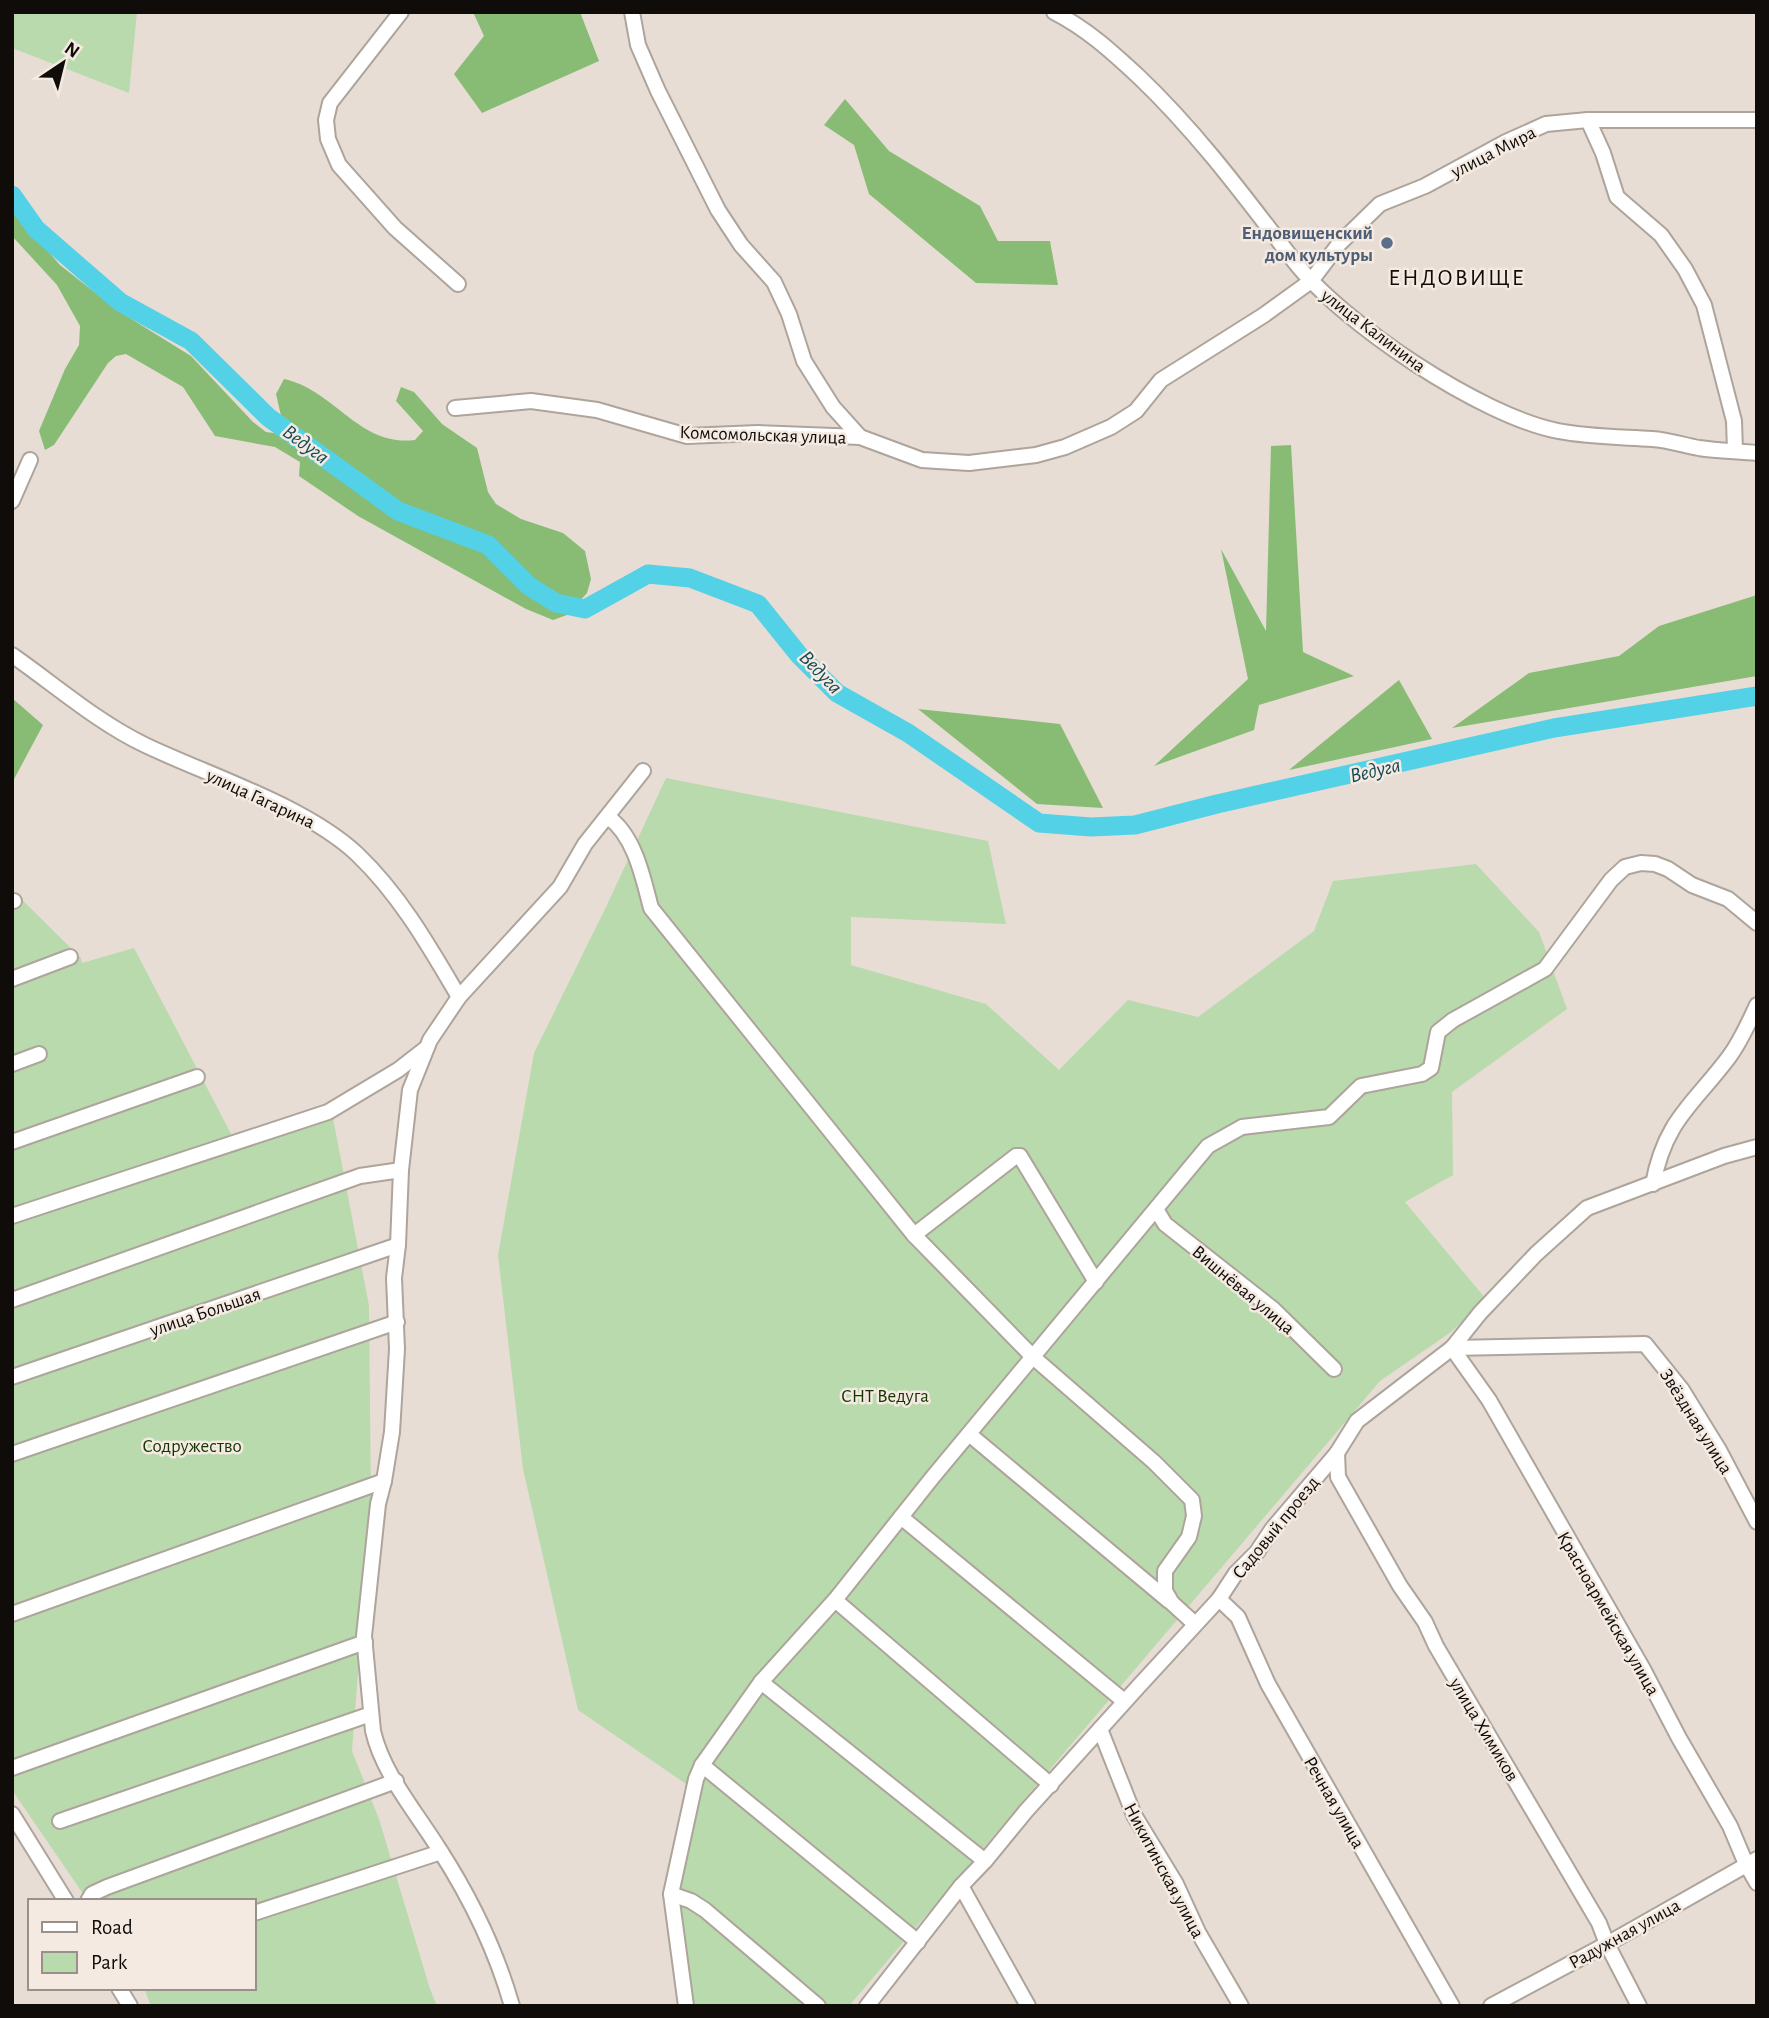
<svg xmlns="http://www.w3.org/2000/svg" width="1769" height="2018" viewBox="0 0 1769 2018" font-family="'Alegreya Sans',sans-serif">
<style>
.green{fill:#b9daac}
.forest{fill:#88bc74}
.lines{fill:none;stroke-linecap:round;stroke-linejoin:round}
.river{stroke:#53d1e6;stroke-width:19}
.minor-casing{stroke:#ada49b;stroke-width:18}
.minor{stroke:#fff;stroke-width:14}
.service-dot{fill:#5c6f8a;stroke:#f4eae1;stroke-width:2.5}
.labels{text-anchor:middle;stroke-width:5;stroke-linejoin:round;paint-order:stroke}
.street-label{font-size:19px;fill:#0f0c09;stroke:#f4eae1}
.service-label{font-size:19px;font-weight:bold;fill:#4e5e75;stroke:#f4eae1;text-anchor:end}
.park-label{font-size:19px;fill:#143502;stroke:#f4eae1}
.water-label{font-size:21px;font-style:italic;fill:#144b54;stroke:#f4eae1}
.quarter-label{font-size:23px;letter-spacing:2px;fill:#0f0c09;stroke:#f4eae1}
</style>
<rect width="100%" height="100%" fill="#e7ddd4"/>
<!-- green -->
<g class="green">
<path d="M12 12H137L129 93 12 48Z"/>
<path d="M666 778 988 841 1006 924 851 917V965L986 1004 1059 1070 1128 1000 1198 1017 1314 931 1333 881 1476 864 1539 932 1567 1009 1452 1092 1453 1175 1405 1202 1486 1299 1451 1332 1380 1381 849 2006H685L668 1919 686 1784 578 1710 523 1469 498 1255 534 1053 606 907Z"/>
<path d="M12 890 81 958 82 963 134 948 239 1149 333 1118 369 1306 371 1505 352 1751 379 1819 430 1989 437 2006H151L144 1988H254V1901H88L12 1790Z"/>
</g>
<!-- forest -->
<g class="forest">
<path d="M473 12H580L599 61 482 113 454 74 484 36Z"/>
<path d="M845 99 889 151 980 206 998 241H1050L1058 285 976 283 869 194 854 145 824 125Z"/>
<path d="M12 210 60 265 117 310 191 356 253 422 266 432 280 434 282 420 276 394 284 379C335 390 359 447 415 440L423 431 396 401 401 387 414 392 442 424 477 448 488 492 496 504 521 519 563 533 585 551 591 579 587 593 567 615 553 620 526 609 358 516 299 476 300 462 275 447 215 436 183 387 126 354 116 356 108 363 54 445 45 450 39 431 65 369 79 345 80 326 57 285 12 236Z"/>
<path d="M1291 445 1303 652 1354 676 1259 705 1254 730 1154 766 1248 679 1221 549 1266 631 1271 446Z"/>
<path d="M1757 595V676L1452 728 1529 673 1619 656 1659 626Z"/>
<path d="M1399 680 1432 739 1289 770Z"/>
<path d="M12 698 43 725 12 783Z"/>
<path d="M918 709 1060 724 1103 808 1037 804Z"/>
</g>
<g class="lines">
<!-- river -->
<path class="river" d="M12 195 36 229 120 302 191 341 268 417 398 511 488 545 529 586 556 603 585 609 648 574 690 578 758 604 799 655 837 693 908 733 1039 823 1091 827 1135 825 1217 804 1554 728 1757 696"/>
<!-- minor casing -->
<g class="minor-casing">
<g id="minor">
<path d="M401 12 330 103 326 120 328 139 339 165 395 228 458 284"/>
<path d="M632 12 638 45 658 91 718 210 741 245 774 282 789 314 804 361 833 407 860 437"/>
<path d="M1054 12C1087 29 1111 51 1138 76 1197 132 1245 197 1294 261 1342 323 1481 416 1558 431 1589 437 1621 437 1652 439 1668 440 1683 445 1699 448 1718 451 1738 451 1757 453"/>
<path d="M1588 120 1603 153 1617 197 1661 235 1685 269 1704 305 1734 421 1735 451"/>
<path d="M455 408 531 401 597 410 687 436 758 433 860 437 922 460 969 463 1036 455 1065 447 1111 427 1136 411 1161 380 1264 315 1311 281 1339 244 1380 204 1425 186 1506 142 1546 124 1588 120H1757"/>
<path d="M12 501 30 460"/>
<path d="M12 655C55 685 97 722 145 745 210 776 304 805 357 854 400 895 429 946 459 997"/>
<path d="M608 817C635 836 643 878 651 908L914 1235 1016 1156H1020L1096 1282"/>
<path d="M12 901H14"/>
<path d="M12 979 70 957"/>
<path d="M12 1064 39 1054"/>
<path d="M12 1142 197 1077"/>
<path d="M1653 1184C1665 1120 1693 1105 1729 1057 1741 1041 1749 1022 1757 1005"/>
<path d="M1156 1209 1165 1224 1273 1309 1334 1369"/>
<path d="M12 1216 328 1112 398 1070 425 1049"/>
<path d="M914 1235 1033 1357 1154 1462 1192 1500 1194 1516 1189 1537 1165 1571V1591L1172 1603 1195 1624"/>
<path d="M12 1300 360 1176 401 1170"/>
<path d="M1452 1348 1489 1400 1643 1669 1679 1738 1730 1826 1746 1864 1757 1883"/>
<path d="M1452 1348 1645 1344 1682 1390 1719 1450 1757 1522"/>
<path d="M12 1377 398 1245"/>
<path d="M969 1434 1169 1601"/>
<path d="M1337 1453 1338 1477 1400 1586 1425 1622 1436 1646 1599 1923 1607 1944 1639 2006"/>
<path d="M12 1454 397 1322"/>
<path d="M901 1517 1124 1701"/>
<path d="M1219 1599 1238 1617 1268 1684 1452 2006"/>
<path d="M835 1600 1051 1785"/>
<path d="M12 1614 384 1481"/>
<path d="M761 1682 985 1861"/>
<path d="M1100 1729 1134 1815 1176 1884 1198 1932 1241 2006"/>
<path d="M702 1765 918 1942"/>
<path d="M12 1768 365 1642"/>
<path d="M12 1814 66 1901"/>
<path d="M60 1821 371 1714"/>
<path d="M961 1886 1028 2006"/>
<path d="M671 1894 691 1901 705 1910 818 2006"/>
<path d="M88 1901 92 1894 107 1887 396 1781"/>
<path d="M254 1913 441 1852"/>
<path d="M119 1988 130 2006"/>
<path d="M512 2006C496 1950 470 1897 439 1849 416 1812 383 1774 373 1731L364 1636 378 1504 384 1481 392 1432 397 1349 394 1278 398 1245 401 1170 410 1090 430 1040 459 997 560 887 585 844 643 771"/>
<path d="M686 2006 671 1894 696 1779 702 1765 761 1682 835 1600 932 1478 1208 1146 1242 1127 1329 1117 1361 1086 1422 1074 1431 1068 1438 1032 1453 1020 1545 969 1611 880 1625 867 1641 863 1655 864 1668 869 1692 885 1728 899 1757 923"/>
<path d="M867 2006 961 1886 985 1861 1026 1811 1138 1687 1219 1599 1236 1573 1257 1552 1273 1528 1337 1453 1357 1421 1452 1348 1480 1313 1536 1254 1587 1208 1724 1156 1757 1147"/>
<path d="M1491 2006 1607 1944 1757 1859"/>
</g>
</g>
<!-- minor -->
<use href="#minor" class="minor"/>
</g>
<!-- markers -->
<circle class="service-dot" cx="1387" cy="243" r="7"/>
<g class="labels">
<!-- street labels -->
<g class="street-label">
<text transform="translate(1493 151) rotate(-27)" y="7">улица Мира</text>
<text transform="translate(1374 330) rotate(37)" y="7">улица Калинина</text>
<text transform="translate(763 434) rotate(2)" y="7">Комсомольская улица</text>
<text transform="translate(261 798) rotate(25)" y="7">улица Гагарина</text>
<text transform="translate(1244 1289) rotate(40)" y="7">Вишнёвая улица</text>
<text transform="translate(205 1311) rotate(-19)" y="7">улица Большая</text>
<text transform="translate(1697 1421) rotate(58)" y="7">Звёздная улица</text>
<text transform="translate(1275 1527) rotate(-51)" y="7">Садовый проезд</text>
<text transform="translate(1609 1613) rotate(60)" y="7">Красноармейская улица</text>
<text transform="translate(1485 1729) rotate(59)" y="7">улица Химиков</text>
<text transform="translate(1335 1802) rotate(60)" y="7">Речная улица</text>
<text transform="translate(1165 1870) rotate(62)" y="7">Никитинская улица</text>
<text transform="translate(1624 1933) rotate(-29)" y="7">Радужная улица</text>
</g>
<!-- service labels -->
<g class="service-label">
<text x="1373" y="239">Ендовищенский<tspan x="1373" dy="22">дом культуры</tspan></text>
</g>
<!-- park labels -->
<g class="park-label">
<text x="885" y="1402">СНТ Ведуга</text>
<text x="192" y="1452">Содружество</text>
</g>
<!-- water labels -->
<g class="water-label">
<text transform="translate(306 444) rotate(36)" y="7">Ведуга</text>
<text transform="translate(821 672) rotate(46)" y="7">Ведуга</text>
<text transform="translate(1375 770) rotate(-13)" y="7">Ведуга</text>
</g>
<!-- quarter labels -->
<g class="quarter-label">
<text x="1457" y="285">ЕНДОВИЩЕ</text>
</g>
</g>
<!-- border -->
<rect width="1769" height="2018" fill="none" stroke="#0f0c09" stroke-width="28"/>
<!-- legend -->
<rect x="28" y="1899" width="228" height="91" fill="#f4eae1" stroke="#98918b" stroke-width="2"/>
<rect x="42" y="1922" width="35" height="10" fill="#ffffff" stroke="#98918b" stroke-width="2"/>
<text x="91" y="1934" font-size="21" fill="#0f0c09">Road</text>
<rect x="42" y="1952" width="35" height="21" fill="#b9daac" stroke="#98918b" stroke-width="2"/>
<text x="91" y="1969" font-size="21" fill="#0f0c09">Park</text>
<!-- north arrow -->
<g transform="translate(63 63) rotate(35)" stroke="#f4eae1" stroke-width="5" paint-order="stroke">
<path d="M0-5L12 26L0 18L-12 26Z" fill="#0f0c09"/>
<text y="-10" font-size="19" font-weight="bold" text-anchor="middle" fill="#0f0c09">N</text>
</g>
</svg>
